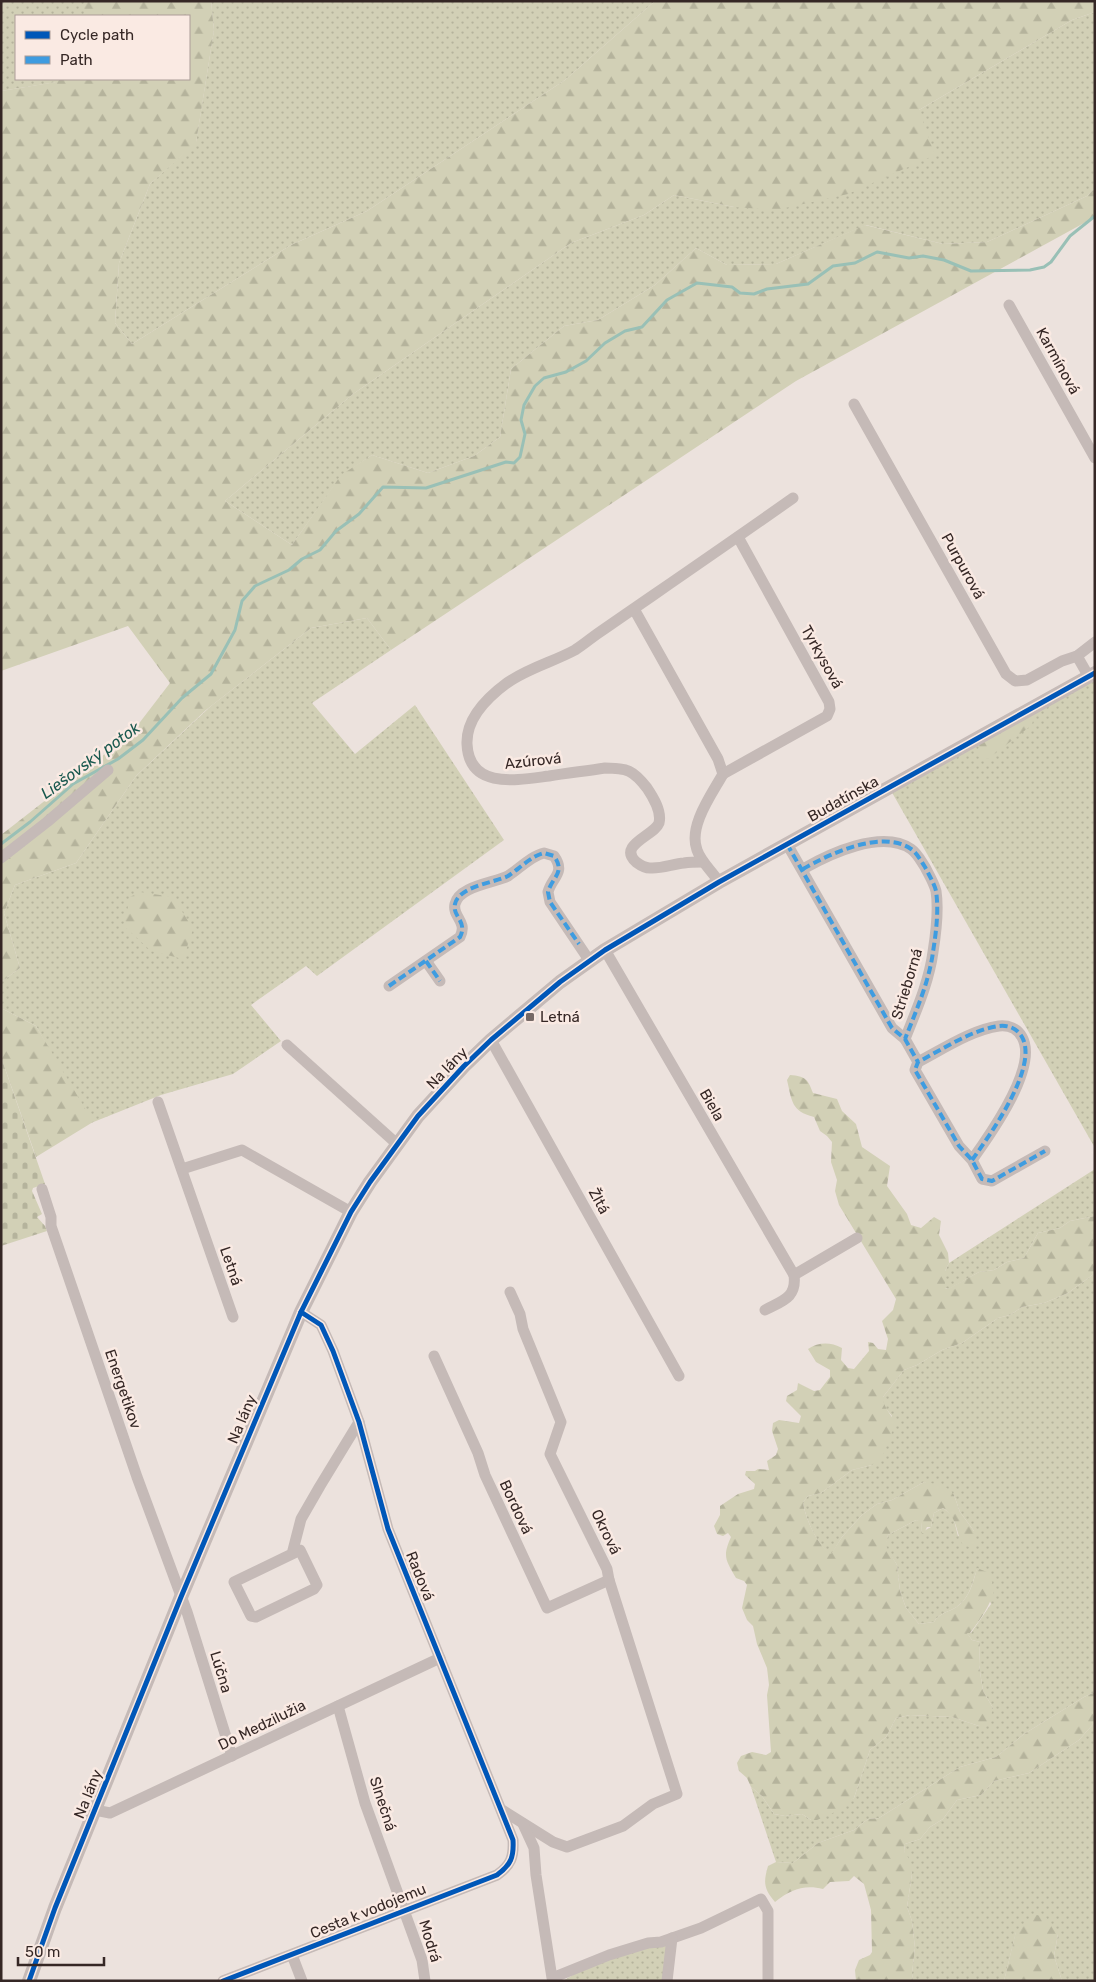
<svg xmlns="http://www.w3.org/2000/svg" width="1096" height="1982" viewBox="0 0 1096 1982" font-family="Rubik,sans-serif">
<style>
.grass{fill:url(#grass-dots)}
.forest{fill:url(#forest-firs)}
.cemetery{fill:url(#cemetery-stones)}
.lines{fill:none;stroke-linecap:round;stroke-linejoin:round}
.stream{stroke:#99c0b6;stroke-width:3}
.minor{stroke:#c5bab7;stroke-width:11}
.tertiary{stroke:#c5bab7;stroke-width:14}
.quiet{stroke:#3e9ce0;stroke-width:4;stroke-dasharray:8 4;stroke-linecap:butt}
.cycleway-casing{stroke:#faeae3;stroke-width:8}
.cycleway{stroke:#0057b8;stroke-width:5}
.poi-dot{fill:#756865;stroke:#faeae3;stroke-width:2}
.labels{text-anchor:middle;stroke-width:5;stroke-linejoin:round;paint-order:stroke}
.street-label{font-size:15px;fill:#352725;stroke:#faeae3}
.poi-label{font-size:15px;fill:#352725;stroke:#faeae3;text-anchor:start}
.water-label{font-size:16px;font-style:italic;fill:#19584e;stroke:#faeae3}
</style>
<defs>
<pattern id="grass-dots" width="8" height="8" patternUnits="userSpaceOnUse" patternTransform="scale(1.25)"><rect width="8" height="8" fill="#d2d0b6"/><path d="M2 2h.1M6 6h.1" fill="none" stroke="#b5b39c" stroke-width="1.8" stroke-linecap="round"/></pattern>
<pattern id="forest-firs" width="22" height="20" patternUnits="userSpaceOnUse" patternTransform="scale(1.25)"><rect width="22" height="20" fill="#d2d0b6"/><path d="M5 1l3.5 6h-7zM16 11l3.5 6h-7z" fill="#b5b39c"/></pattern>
<pattern id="cemetery-stones" width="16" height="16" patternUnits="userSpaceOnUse" patternTransform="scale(1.25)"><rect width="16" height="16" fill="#d2d0b6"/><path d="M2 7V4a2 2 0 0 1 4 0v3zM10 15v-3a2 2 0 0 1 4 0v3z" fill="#b5b39c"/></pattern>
</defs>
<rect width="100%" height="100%" fill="#ece2dd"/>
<!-- grass -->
<g class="grass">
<path d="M1 1H84V16H16V79H57V82L1 91Z"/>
<path d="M211 1H655L565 80 367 211 291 245 132 344 115 323 119 263 150 184 196 142 214 30Z"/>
<path d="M1095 12V188L1087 196 987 242 943 244 866 225 776 264 727 265 696 248 655 285 598 320 564 326 511 369 500 437 474 456 428 473 372 455 341 476 292 545 225 501 353 394 571 243 644 215 674 195 734 207 919 110 1072 20Z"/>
<path d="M367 618 391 650 312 703 355 754 415 705 504 840 317 976 306 966 251 1005 281 1041 233 1074 161 1095 91 1123 36 1026 1 1008V982L20 968 4 913 15 885 76 863 136 776 211 706 311 628Z"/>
<path d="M1095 666V1148L886 782Z"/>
<path d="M1095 1169V1216L1070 1221 1060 1228 1038 1233 1024 1258 1007 1262 994 1270 979 1272 949 1289 945 1288V1271L949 1263Z"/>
<path d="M1095 1273V1692L1084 1697 1024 1734 996 1757 960 1767 879 1818 868 1819 854 1830 818 1843 793 1863 776 1862 751 1787 762 1796 774 1814 785 1816 802 1814 811 1820 854 1798 870 1750 886 1737 896 1718 910 1715 952 1717 979 1726 993 1708 983 1691 979 1665 980 1642 972 1640 966 1632 971 1633 991 1604 977 1569C972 1584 969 1601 953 1609 945 1613 939 1614 934 1622L919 1624 906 1608 900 1591 897 1565 885 1546 888 1535 916 1520 921 1521 922 1532 931 1527 934 1513 943 1508 953 1516 958 1536 974 1531 960 1512 954 1495 924 1482 892 1500 877 1504 862 1515 842 1537 831 1555C817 1545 805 1518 803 1502L808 1496 821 1493 852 1470 872 1465 892 1416 883 1405V1397L904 1370 917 1365 942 1350 962 1343 998 1318 1010 1315 1022 1307 1044 1303 1068 1293Z"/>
<path d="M1095 1722V1981H1062L1054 1956 1058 1934 1016 1932 1004 1981H913L912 1973 915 1948 912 1921 907 1907 912 1874 904 1851 905 1844 920 1839 930 1827 943 1819 957 1800 981 1795 994 1781 1029 1773 1079 1740Z"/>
<path d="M678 1931 669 1981H563L599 1959Z"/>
</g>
<!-- forest -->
<g class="forest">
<path d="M84 1H211L214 30 196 143 150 184 119 263 115 323 132 344 291 245 367 211 565 80 655 1H1095V12L1072 20 919 110 935 155 848 194 776 210 734 207 674 195 644 215 571 243 353 394 225 501 292 545 341 475 372 455 428 473 474 456 500 437 511 369 564 326 598 320 655 285 696 248 727 265 776 264 865 225 943 244 987 242 1087 196 1095 188V217L796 381 391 650 367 618 311 628 206 710 136 776 76 863 15 885 4 913 20 968 1 982V835L106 753 137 726 170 683 128 626 1 671V91L56 82 57 79H189V16H84Z"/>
<path d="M1029 717 1033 720 1032 725 988 759 977 756 980 742Z"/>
<path d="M140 892 173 897 193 929 183 959 151 951 124 926 130 897Z"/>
<path d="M1 1008 36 1026 93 1122 36 1157 1 1057Z"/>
<path d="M790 1075C806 1076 808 1080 813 1093L837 1099 842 1111 856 1124 862 1147 890 1166 887 1186 907 1214 911 1225 921 1228 934 1217 941 1221 939 1235 948 1253 949 1263 945 1271V1288L948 1289 979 1272 994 1270 1007 1262 1024 1258 1038 1233 1060 1228 1070 1221 1095 1216V1273L1068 1293 1044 1303 1022 1307 1010 1315 998 1318 962 1343 942 1350 917 1365 904 1370 883 1397C883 1408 892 1414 895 1424L883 1455 872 1465 852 1470 821 1493 808 1496 803 1502C805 1518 817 1545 831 1554L842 1537 862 1515 877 1504 892 1500 924 1482 941 1485 950 1490 954 1495 960 1512 974 1531V1544L970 1547 963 1545C954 1529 959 1520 943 1508L934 1513 931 1527H927L924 1533H922L921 1522 916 1520 888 1535 886 1546 897 1565 900 1591 906 1608 919 1624 934 1622C939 1614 945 1613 953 1609 969 1601 973 1583 977 1568L987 1572 995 1588C990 1606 981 1619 970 1633H967L972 1640 980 1642 979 1665 983 1691 993 1708 989 1722 979 1726 952 1717 910 1715 896 1718 886 1737 870 1750 854 1798 835 1812 817 1820H811L802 1814 785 1816 774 1814 762 1796 751 1787 747 1778 739 1771 737 1763 741 1756 752 1752 766 1755 771 1752 767 1695 769 1685 767 1668 757 1644 753 1626 747 1620 742 1608 747 1585 744 1581 736 1578C726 1560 722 1557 731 1537L728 1533 723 1536 717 1534 714 1526 720 1515V1506L738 1494 754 1489 755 1484 745 1475 746 1471H755L758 1469 769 1470 767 1461 776 1455 778 1449 772 1431 773 1423 779 1420 799 1423 801 1416 786 1401 787 1396 797 1390 798 1383 814 1391 820 1390 830 1377V1370L816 1362 808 1349C819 1342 830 1342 842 1348L841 1360 848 1368 854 1369 869 1351 868 1342 873 1343 878 1349 886 1350 888 1339 882 1321 893 1310 896 1299 839 1205 835 1191 837 1180 831 1162 832 1142 827 1136 820 1131 814 1117C791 1111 792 1101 787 1080Z"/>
<path d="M1095 1692V1722L1079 1740 1029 1773 994 1781 981 1795 957 1800 943 1819 930 1827 920 1839 905 1844 904 1851 909 1859 912 1874 907 1907 912 1921 915 1948 912 1973 913 1981H856L855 1970 859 1960 870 1955 872 1952 871 1910 864 1884 854 1876 849 1881 830 1882 823 1889C804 1884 790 1890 775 1902 764 1889 763 1883 768 1866L776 1862 793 1863 818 1843 854 1830 868 1819 879 1818 960 1767 996 1757 1024 1734 1084 1697Z"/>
<path d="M1036 1915 1045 1916 1058 1934 1054 1956 1062 1981H1004L1016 1931Z"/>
</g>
<!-- cemetery -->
<path class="cemetery" d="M1 1057 45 1184 33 1188 32 1191 42 1214 37 1217 45 1226 47 1231 1 1246Z"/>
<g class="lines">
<!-- stream -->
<path class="stream" d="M1 844 30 822 73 784 118 759 143 740 182 698 211 674 235 630 242 601 255 586 289 570 302 559 320 550 336 531 359 514 383 487 426 488 506 462 514 463 520 457 525 434 521 420 524 405 535 386 544 378 566 372 586 361 605 343 625 331 642 327 667 300 697 283 732 287 740 293 754 294 767 289 808 284 833 266 855 263 877 252 909 258 923 256 944 260 971 271 1030 270 1044 267 1051 262 1070 236 1095 216"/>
<!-- minor -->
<g class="minor">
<path d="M1009 305 1095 458"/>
<path d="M854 404 1006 674 1015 681 1027 680 1062 661 1077 656 1095 642"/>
<path d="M634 609 718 759 723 774C712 794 688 826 697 850 701 862 712 871 719 882"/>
<path d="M1077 656 1089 677"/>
<path d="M723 774 827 716 830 709 829 702 738 537"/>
<path d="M787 844 892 1028 905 1039 918 1062"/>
<path d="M1 858 47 822 108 770"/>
<path d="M703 862C697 862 690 862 684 863 673 864 661 869 650 868 645 868 640 865 636 862 617 845 655 835 659 823 662 811 653 797 647 788 633 770 627 768 605 768 586 771 567 773 549 776 518 780 469 790 467 744 466 719 488 697 507 683 528 668 553 662 575 650 583 645 590 639 597 634 662 589 728 544 793 498"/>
<path d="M803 869C829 854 882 829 911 849 917 853 921 861 925 867 929 875 934 883 936 891 939 910 936 933 933 952 929 982 916 1011 905 1039"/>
<path d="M605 950 794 1275"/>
<path d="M426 961 440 981"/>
<path d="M389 986 460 937C468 921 452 917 455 904 459 886 494 883 508 876 519 869 531 856 544 853L554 856C566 873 552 877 548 892L550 902 589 960"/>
<path d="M491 1040 679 1376"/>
<path d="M287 1045 397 1144"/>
<path d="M158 1102 233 1317"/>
<path d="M972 1160C990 1135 1039 1067 1022 1037 1017 1028 1008 1025 999 1026 971 1030 943 1049 918 1062L915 1070 959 1146 972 1160 982 1179 992 1181 1045 1151"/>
<path d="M182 1169 242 1150 351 1212"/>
<path d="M42 1189 51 1217V1226L137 1477 187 1612 232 1756"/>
<path d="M765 1310C782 1301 797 1298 794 1275L857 1238"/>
<path d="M434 1356 478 1453 485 1475 547 1608 609 1580"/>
<path d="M292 1554 300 1550 317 1585 314 1589 256 1617 251 1616 234 1582 292 1554 301 1519 320 1486 359 1422"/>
<path d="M338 1706 365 1803 422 1960 425 1981"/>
<path d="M95 1810 110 1813 440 1658"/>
<path d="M502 1810 553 1842 567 1847 623 1826 653 1804 677 1794 609 1580 607 1569 550 1454 561 1422 523 1329 520 1314 510 1292"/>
<path d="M523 1824 534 1848 536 1875 552 1978 609 1955 648 1943 661 1942 701 1928 761 1899 768 1911V1981"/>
<path d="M292 1955 302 1981"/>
<path d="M223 1981 497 1875C511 1865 514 1857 513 1840L388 1529 359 1422 333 1351 321 1325 301 1312"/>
<path d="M667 1981 672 1938"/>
</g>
<!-- tertiary -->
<path class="tertiary" d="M29 1981 55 1908 181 1597 301 1312 351 1212 370 1182 418 1116 464 1066 491 1040 560 982 605 950 719 882 1095 673"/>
<!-- quiet -->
<g class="quiet">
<path d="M787 844 892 1028 905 1039 918 1062"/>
<path d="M803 869C829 854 882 829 911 849 917 853 921 861 925 867 929 875 934 883 936 891 939 910 936 933 933 952 929 982 916 1011 905 1039"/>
<path d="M426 961 440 981"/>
<path d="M389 986 460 937C468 921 452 917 455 904 459 886 494 883 508 876 519 869 531 856 544 853L554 856C566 873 552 877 548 892L550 902 579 944"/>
<path d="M972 1160C990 1135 1039 1067 1022 1037 1017 1028 1008 1025 999 1026 971 1030 943 1049 918 1062L915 1070 959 1146 972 1160 982 1179 992 1181 1045 1151"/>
</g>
<!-- cycleway casing -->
<g class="cycleway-casing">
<g id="cycleway">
<path d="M29 1981 55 1908 181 1597 301 1312 351 1212 370 1182 418 1116 464 1066 491 1040 560 982 605 950 719 882 1095 673"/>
<path d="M223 1981 497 1875C511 1865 514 1857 513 1840L388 1529 359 1422 333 1351 321 1325 301 1312"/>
</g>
</g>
<!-- cycleway -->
<use href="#cycleway" class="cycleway"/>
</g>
<!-- markers -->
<rect class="poi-dot" x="525" y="1012" width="10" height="10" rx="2.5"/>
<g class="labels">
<!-- street labels -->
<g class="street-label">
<text transform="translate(1058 361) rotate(61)" y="5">Karmínová</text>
<text transform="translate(963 566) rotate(61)" y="5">Purpurová</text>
<text transform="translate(822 657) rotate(61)" y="5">Tyrkysová</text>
<text transform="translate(533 761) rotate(-6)" y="5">Azúrová</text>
<text transform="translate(843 799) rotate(-29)" y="5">Budatínska</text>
<text transform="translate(907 984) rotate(-73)" y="5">Strieborná</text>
<text transform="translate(447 1068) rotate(-46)" y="5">Na lány</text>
<text transform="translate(712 1105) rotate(60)" y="5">Biela</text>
<text transform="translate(599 1201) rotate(61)" y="5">Žltá</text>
<text transform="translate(231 1266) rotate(71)" y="5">Letná</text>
<text transform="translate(123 1389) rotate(71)" y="5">Energetikov</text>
<text transform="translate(242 1419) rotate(-67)" y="5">Na lány</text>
<text transform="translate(516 1507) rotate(65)" y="5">Bordová</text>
<text transform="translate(606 1532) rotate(64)" y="5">Okrová</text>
<text transform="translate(420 1576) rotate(68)" y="5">Radová</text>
<text transform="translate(221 1672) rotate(73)" y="5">Lúčna</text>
<text transform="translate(262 1725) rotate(-26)" y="5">Do Medzilužia</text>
<text transform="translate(88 1794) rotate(-68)" y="5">Na lány</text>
<text transform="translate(383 1804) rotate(72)" y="5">Slnečná</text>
<text transform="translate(368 1911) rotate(-22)" y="5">Cesta k vodojemu</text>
<text transform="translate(430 1941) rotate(73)" y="5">Modrá</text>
</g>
<!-- poi labels -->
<g class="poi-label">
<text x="540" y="1022">Letná</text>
</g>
<!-- water labels -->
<g class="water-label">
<text transform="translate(90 760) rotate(-36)" y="6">Liešovský potok</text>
</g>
</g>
<!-- border -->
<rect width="1096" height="1982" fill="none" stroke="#352725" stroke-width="5"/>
<!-- legend -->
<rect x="15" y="15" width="175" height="65" fill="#faeae3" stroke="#ab9c97"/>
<rect x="25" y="31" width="25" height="8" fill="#0057b8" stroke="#ab9c97"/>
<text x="60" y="40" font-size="15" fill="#352725">Cycle path</text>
<rect x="25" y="56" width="25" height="8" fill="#3e9ce0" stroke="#ab9c97"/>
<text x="60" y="65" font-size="15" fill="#352725">Path</text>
<!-- scale -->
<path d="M18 1957v8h86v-8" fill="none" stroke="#352725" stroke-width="2.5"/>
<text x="25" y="1957" font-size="15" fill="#352725" stroke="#faeae3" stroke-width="4" paint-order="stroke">50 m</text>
</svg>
